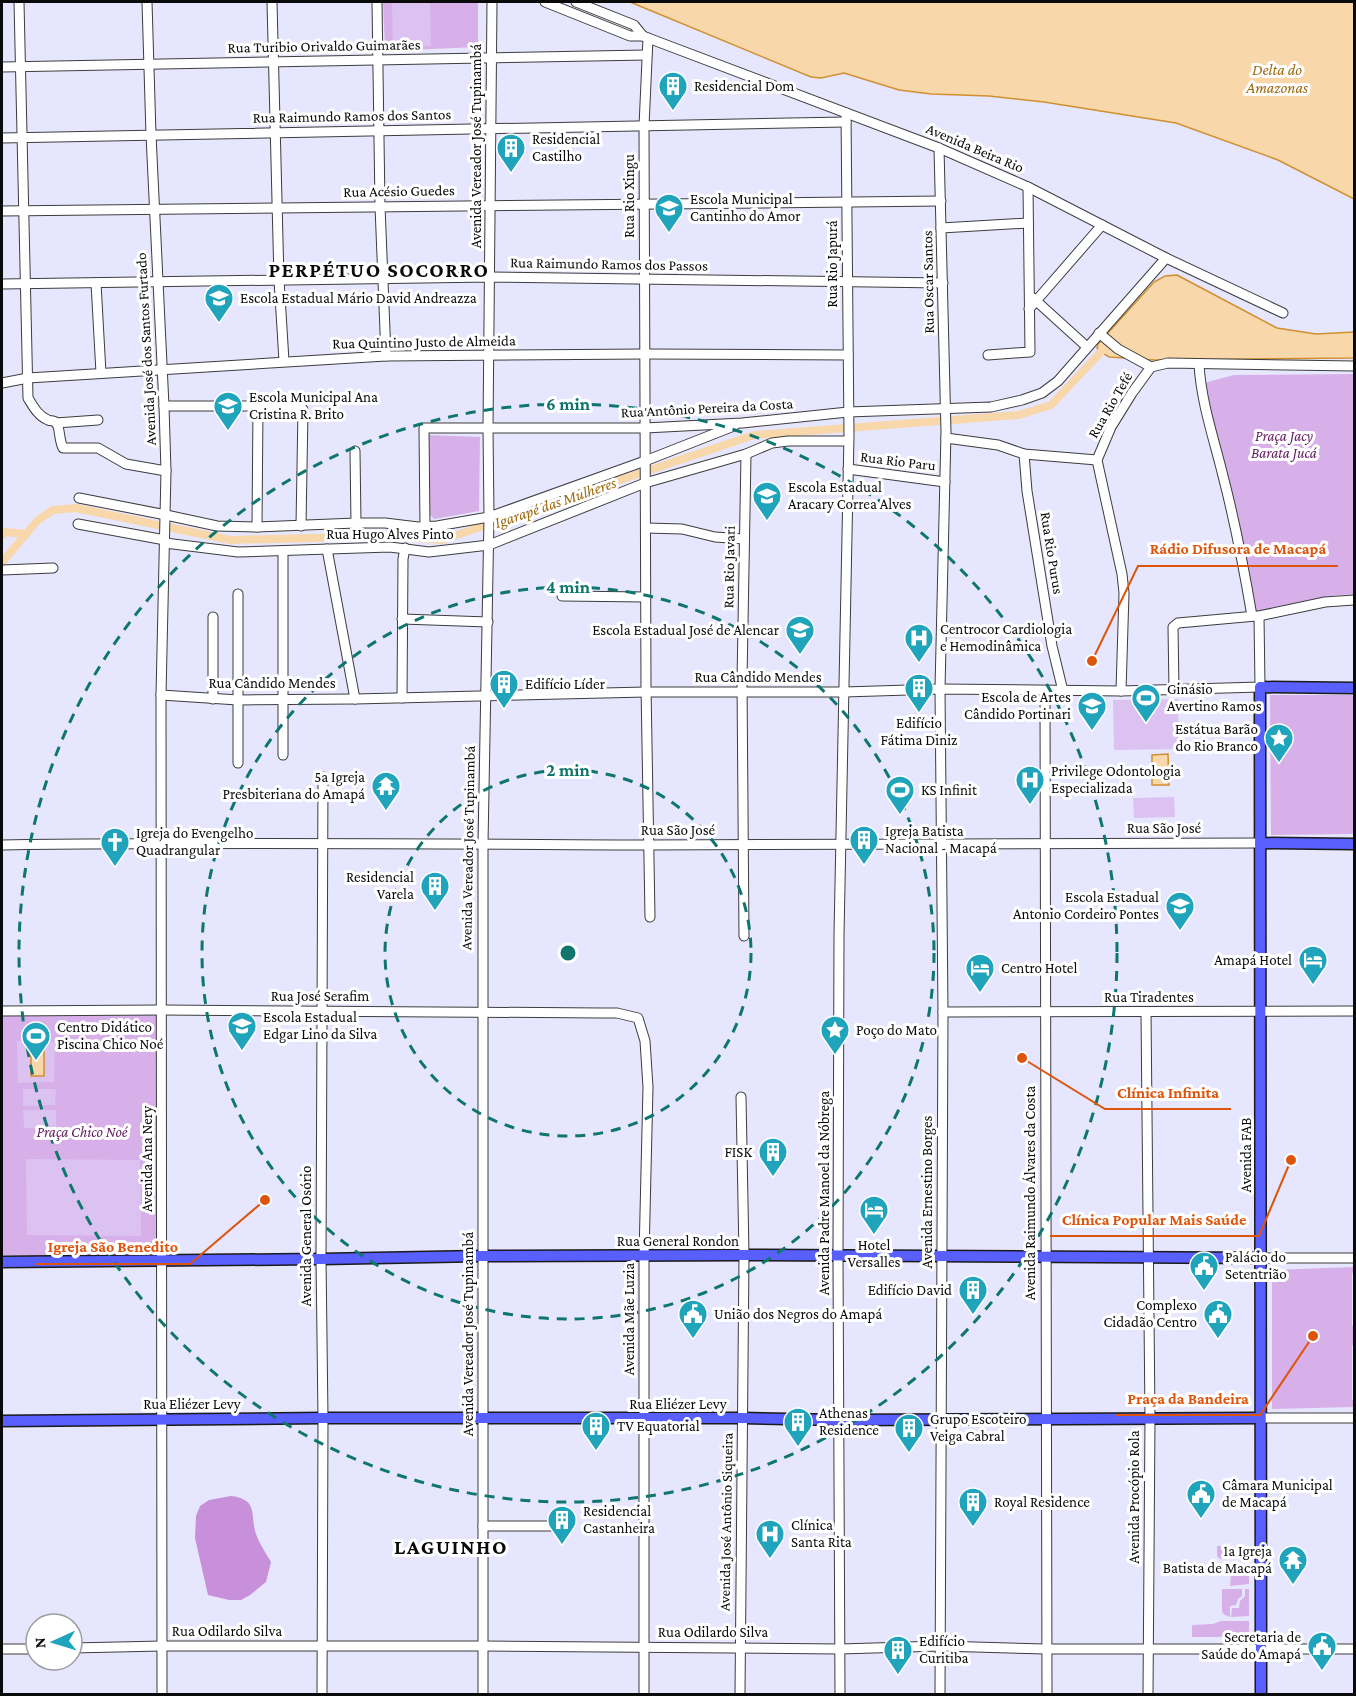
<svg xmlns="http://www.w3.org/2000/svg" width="1356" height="1696" viewBox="0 0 1356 1696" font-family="'Crimson Pro',serif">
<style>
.green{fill:#d7b0e9}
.forest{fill:#c88fda}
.pitch{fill:#dbc2f0}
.water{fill:#f8d7aa;stroke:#d1902f;stroke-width:1.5}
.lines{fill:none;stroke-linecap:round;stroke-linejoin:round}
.canal{stroke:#f8d7aa;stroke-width:8}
.minor-casing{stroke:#3d3d3d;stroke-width:11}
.major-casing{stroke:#1b1b1b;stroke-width:13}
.minor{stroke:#fff;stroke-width:9}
.major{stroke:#585ffd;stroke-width:10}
.ring{fill:none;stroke:#0f766e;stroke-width:3;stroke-dasharray:10 8}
.labels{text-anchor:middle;stroke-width:6;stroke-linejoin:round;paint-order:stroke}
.street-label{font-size:15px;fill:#0a0a0a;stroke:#fff}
.poi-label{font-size:15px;fill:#0a0a0a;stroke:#fff;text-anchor:start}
.park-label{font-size:15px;font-style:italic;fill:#611a62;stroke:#fff}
.water-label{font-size:16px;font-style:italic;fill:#9d6b11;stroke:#fff}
.district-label{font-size:21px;font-weight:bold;letter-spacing:1.5px;fill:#0a0a0a;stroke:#fff}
.centre{fill:#0f766e;stroke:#fff;stroke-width:3}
.ring-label{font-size:18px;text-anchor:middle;font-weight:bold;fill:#0f766e;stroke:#fff;stroke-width:6;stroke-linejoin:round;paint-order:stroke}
.leader{fill:none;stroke:#dd550c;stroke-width:2}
.callout-dot{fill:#dd550c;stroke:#fff;stroke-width:2}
.callout-label{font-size:16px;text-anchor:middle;font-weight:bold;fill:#dd550c;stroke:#fff;stroke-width:6;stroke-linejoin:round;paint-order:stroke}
</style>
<rect width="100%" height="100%" fill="#e7e6ff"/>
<!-- green -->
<g class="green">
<path d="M383 2H478V47L385 51Z"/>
<path d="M1354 374V594C1323 595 1294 604 1263 612L1255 613 1200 384 1234 375Z"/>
<path d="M426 435 480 437 479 511 434 519 426 510Z"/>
<path d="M1270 695H1351L1354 696V833L1352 834 1271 835Z"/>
<path d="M2 1008 162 1010V1260L2 1255Z"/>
<path d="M1354 1267V1272L1352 1273V1325L1354 1328V1343L1352 1346V1400H1354V1407L1272 1409V1270Z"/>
<path d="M1217 1546 1249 1547V1557L1220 1559 1217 1556Z"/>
<path d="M1240 1571 1249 1572V1584L1230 1586 1231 1576Z"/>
<path d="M1222 1589H1242V1596L1238 1599 1236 1605 1230 1606V1617L1225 1615 1222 1612Z"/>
<path d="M1245 1589H1249V1616L1231 1617 1232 1608H1239L1240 1601 1245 1596Z"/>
<path d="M1221 1621H1249V1637H1192V1625L1213 1624Z"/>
</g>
<!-- forest -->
<path class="forest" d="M231 1496C257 1499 251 1513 255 1531 258 1542 266 1553 271 1562L266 1582 250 1595 241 1600H229L208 1595 195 1538 196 1516 200 1506 209 1500Z"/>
<!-- pitch -->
<g class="pitch">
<path d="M392 2H430L431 46 393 47Z"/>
<path d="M1178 699 1179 749 1114 750 1113 700Z"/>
<path d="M1174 797 1175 817 1134 818 1133 798Z"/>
<path d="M17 1041 55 1042 54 1082 18 1083Z"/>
<path d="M23 1089H56L55 1105 23 1106Z"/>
<path d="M23 1110H56V1128H24Z"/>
<path d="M26 1159 140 1160 141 1236 27 1235Z"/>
</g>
<!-- water -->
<g class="water">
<path d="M630 2H1354V199L1278 160 1176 123 1044 102 989 96 931 94 899 90 844 73 821 78 811 77Z"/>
<path d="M1177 275 1277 328 1316 334 1354 332V358L1155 360 1109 357 1101 352 1097 348 1098 344 1154 282 1165 276Z"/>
<path d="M1168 754 1169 785H1152V755Z"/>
<rect x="31" y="1048" width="13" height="28"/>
</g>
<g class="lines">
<!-- canal -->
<g class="canal">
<path d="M2 535 6 532 26 534"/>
<path d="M4 560 37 521 53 510 76 508 230 540 396 536 442 540 754 435 1019 415 1051 405 1101 352"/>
</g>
<!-- minor casing -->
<g class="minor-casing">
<g id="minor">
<path d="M19 2 28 398C33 406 38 416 48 420 52 422 54 419 57 424 60 429 59 440 63 448H98L126 464 166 471"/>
<path d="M147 2 151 135 164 406 166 471 161 695 162 1694"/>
<path d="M272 2 279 280 284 361"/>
<path d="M377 2 380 206 386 356"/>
<path d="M545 2 630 36H643L648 38 939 148 1028 187 1166 258 1283 313"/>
<path d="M576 2 634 25 643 36"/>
<path d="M648 38 644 126 646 686 650 917"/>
<path d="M2 67 647 55"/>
<path d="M2 138 846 122"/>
<path d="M939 148 946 432 940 689 943 1012 940 1694"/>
<path d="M2 211 941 201"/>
<path d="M941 228 1028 223"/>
<path d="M96 283 101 373"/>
<path d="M2 284 490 277 943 283"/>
<path d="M1033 298 1087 347"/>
<path d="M1029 309 1102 225"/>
<path d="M1099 333 1118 349 1151 367"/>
<path d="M988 355 1030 352 1028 187"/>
<path d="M1199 364C1201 402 1214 439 1223 476 1235 522 1244 569 1252 616"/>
<path d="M2 383 28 378 386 356 645 354 848 355"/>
<path d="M164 406H258L302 408 303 410 301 526"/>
<path d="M56 423 98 420"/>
<path d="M946 438 998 445 1024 454 1097 460"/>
<path d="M355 451 356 523"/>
<path d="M1024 454 1027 491 1052 646 1063 691"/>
<path d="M848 469 945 482"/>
<path d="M79 498 166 515 217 526 257 527 356 523H385L418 527 437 526 489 517 645 461 734 426"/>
<path d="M78 524 165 540"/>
<path d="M257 527 258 406"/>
<path d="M425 527 424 428H645L742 423 848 412 991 407 1022 400 1042 393 1058 381 1166 258"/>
<path d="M646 528 682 529 715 537 744 539"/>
<path d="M165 543 238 552 390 547 429 552 489 545 645 483 746 454 772 443 788 441H848"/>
<path d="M327 549 355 699"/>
<path d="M283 552V755"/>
<path d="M2 570 53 568"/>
<path d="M562 596 646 597"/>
<path d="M213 617V699"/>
<path d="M402 619 488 622"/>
<path d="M1174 690 1173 627 1178 623 1256 616"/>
<path d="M1045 691 1047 1694"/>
<path d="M1121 691 1124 593 1122 574 1097 460 1111 427 1132 393 1151 367 1168 363 1354 366"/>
<path d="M161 695 238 700 355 699 646 692H844L940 689 1121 691 1260 687 1259 616 1325 602 1354 600"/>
<path d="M402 698 403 559 405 548"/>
<path d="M238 763V594"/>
<path d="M2 845C217 842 432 844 647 845 851 845 1056 843 1260 843"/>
<path d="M744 936 742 681 746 454"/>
<path d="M2 1011 162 1010 601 1013H617L638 1018 645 1041 648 1087 644 1256V1694"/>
<path d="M943 1012 1354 1011"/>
<path d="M1146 1012 1150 1418 1148 1694"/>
<path d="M1260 1258H1354"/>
<path d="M1260 1418H1354"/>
<path d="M483 1526H556"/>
<path d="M72 1648 162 1646H483L840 1649 940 1646 1046 1649H1354"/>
<path d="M2 1649H36"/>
<path d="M322 1694 323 1418 321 1259 323 777"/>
<path d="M483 1694V844L489 517 488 428 492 2"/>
<path d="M740 1694 744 1255 741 1097"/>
<path d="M840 1694 838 1256 839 935 849 435 846 113"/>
</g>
</g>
<!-- major casing -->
<g class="major-casing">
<g id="major">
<path d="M1260 843 1354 844"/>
<path d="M2 1262 321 1259 482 1256 744 1255 1260 1258"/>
<path d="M2 1421 323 1418H743L839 1420 1260 1418"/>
<path d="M1261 1694 1260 687 1354 688"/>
</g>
</g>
<!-- minor -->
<use href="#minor" class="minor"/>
<!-- major -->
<use href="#major" class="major"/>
</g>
<!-- distance rings -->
<g class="ring">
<circle cx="568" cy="953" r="183"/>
<circle cx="568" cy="953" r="366"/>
<circle cx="568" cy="953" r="549"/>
</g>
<!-- icons -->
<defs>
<g id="building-pin" transform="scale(1.5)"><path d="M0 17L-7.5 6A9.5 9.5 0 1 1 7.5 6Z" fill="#1fa4bc" stroke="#fff"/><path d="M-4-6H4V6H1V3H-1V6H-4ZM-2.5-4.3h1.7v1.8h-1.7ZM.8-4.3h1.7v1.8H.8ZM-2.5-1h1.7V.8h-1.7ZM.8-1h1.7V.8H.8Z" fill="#fff"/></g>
<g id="school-pin" transform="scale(1.5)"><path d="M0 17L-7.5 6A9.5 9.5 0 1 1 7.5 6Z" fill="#1fa4bc" stroke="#fff"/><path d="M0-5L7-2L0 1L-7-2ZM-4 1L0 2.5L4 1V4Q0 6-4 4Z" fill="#fff"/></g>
<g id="hospital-pin" transform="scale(1.5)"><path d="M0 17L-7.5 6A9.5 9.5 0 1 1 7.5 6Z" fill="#1fa4bc" stroke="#fff"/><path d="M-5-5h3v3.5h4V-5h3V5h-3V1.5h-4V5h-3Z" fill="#fff"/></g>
<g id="stadium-pin" transform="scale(1.5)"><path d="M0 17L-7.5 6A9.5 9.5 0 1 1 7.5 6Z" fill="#1fa4bc" stroke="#fff"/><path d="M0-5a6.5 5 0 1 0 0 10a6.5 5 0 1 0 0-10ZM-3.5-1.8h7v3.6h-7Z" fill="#fff"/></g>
<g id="sight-pin" transform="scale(1.5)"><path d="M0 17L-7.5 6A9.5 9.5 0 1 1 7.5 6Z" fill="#1fa4bc" stroke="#fff"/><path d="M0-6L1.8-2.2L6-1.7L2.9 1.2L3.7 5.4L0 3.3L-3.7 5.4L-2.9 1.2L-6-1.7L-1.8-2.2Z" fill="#fff"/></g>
<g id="temple-pin" transform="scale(1.5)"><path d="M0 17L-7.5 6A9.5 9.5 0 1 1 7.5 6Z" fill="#1fa4bc" stroke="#fff"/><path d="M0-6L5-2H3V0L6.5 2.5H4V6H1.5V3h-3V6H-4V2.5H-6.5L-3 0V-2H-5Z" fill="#fff"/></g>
<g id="church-pin" transform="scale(1.5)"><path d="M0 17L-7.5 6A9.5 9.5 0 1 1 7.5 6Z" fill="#1fa4bc" stroke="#fff"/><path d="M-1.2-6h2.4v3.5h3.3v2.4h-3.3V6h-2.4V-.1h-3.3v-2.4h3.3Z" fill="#fff"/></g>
<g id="hotel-pin" transform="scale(1.5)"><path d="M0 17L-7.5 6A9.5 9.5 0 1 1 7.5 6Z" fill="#1fa4bc" stroke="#fff"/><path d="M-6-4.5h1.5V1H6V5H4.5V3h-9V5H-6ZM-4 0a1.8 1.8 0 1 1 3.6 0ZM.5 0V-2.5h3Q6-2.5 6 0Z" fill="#fff"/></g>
<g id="civic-pin" transform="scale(1.5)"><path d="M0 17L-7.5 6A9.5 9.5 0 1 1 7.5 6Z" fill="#1fa4bc" stroke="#fff"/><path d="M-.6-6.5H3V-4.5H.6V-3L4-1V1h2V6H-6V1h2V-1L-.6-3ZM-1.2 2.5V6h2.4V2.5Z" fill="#fff"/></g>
</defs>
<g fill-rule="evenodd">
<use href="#building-pin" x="673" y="86"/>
<use href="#building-pin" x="511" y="148"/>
<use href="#school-pin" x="669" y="208"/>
<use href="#school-pin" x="219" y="298"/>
<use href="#school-pin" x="228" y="406"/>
<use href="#school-pin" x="767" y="496"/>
<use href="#school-pin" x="800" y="630"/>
<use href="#hospital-pin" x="919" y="638"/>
<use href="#building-pin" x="504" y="684"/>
<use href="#building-pin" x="919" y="688"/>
<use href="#stadium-pin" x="1146" y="698"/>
<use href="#school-pin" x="1092" y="706"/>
<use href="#sight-pin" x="1279" y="738"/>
<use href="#hospital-pin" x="1030" y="780"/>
<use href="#temple-pin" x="386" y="786"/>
<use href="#stadium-pin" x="900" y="790"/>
<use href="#building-pin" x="864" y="840"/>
<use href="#church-pin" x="115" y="842"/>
<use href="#building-pin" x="435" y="886"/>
<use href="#school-pin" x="1180" y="906"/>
<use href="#hotel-pin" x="1313" y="960"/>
<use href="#hotel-pin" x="980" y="968"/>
<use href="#school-pin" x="242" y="1026"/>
<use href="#sight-pin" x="835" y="1030"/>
<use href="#stadium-pin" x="36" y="1036"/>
<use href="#building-pin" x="773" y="1152"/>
<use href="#hotel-pin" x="874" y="1210"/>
<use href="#civic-pin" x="1204" y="1266"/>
<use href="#building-pin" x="973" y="1290"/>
<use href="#civic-pin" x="693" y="1314"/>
<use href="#civic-pin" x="1218" y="1314"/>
<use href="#building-pin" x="798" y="1422"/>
<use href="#building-pin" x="596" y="1426"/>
<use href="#building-pin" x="909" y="1428"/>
<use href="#civic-pin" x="1201" y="1494"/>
<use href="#building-pin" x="973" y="1502"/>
<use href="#building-pin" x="562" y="1520"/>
<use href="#hospital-pin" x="770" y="1534"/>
<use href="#temple-pin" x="1293" y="1560"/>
<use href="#civic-pin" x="1322" y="1646"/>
<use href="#building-pin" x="898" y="1650"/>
</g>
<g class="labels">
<!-- street labels -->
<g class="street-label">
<text transform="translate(324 46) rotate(-1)" y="5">Rua Turibio Orivaldo Guimarães</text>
<text transform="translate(352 116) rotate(-1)" y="5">Rua Raimundo Ramos dos Santos</text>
<text transform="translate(476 146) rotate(-90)" y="5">Avenida Vereador José Tupinambá</text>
<text transform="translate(975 148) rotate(23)" y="5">Avenida Beira Rio</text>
<text transform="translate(399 191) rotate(-1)" y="5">Rua Acésio Guedes</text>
<text transform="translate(629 196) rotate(-90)" y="5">Rua Rio Xingu</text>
<text transform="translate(609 264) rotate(1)" y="5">Rua Raimundo Ramos dos Passos</text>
<text transform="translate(832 264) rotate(-90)" y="5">Rua Rio Japurá</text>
<text transform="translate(928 282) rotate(-91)" y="5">Rua Oscar Santos</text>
<text transform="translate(424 342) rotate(-1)" y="5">Rua Quintino Justo de Almeida</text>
<text transform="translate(146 349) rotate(-93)" y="5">Avenida José dos Santos Furtado</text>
<text transform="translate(1110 405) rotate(-60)" y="5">Rua Rio Tefé</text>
<text transform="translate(707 408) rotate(-3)" y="5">Rua Antônio Pereira da Costa</text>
<text transform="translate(898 461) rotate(7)" y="5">Rua Rio Paru</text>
<text x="390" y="539">Rua Hugo Alves Pinto</text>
<text transform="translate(1052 553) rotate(81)" y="5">Rua Rio Purus</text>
<text transform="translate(729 567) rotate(-89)" y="5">Rua Rio Javari</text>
<text x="758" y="682">Rua Cândido Mendes</text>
<text x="272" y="688">Rua Cândido Mendes</text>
<text x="1164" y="833">Rua São José</text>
<text x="678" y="835">Rua São José</text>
<text transform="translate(468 848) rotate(-89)" y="5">Avenida Vereador José Tupinambá</text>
<text x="320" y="1001">Rua José Serafim</text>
<text x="1149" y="1002">Rua Tiradentes</text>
<text transform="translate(1246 1155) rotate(-90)" y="5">Avenida FAB</text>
<text transform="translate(147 1159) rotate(-90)" y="5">Avenida Ana Nery</text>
<text transform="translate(927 1192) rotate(-90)" y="5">Avenida Ernestino Borges</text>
<text transform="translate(824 1193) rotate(-90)" y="5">Avenida Padre Manoel da Nóbrega</text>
<text transform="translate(1030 1193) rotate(-90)" y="5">Avenida Raimundo Álvares da Costa</text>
<text transform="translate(306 1236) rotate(-90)" y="5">Avenida General Osório</text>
<text x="678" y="1246">Rua General Rondon</text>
<text transform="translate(629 1319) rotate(-90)" y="5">Avenida Mãe Luzia</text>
<text transform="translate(468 1334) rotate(-90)" y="5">Avenida Vereador José Tupinambá</text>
<text x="192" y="1409">Rua Eliézer Levy</text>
<text x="678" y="1409">Rua Eliézer Levy</text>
<text transform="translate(1134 1497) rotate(-90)" y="5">Avenida Procópio Rola</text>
<text transform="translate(726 1522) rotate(-89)" y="5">Avenida José Antônio Siqueira</text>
<text x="227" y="1636">Rua Odilardo Silva</text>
<text x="713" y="1637">Rua Odilardo Silva</text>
</g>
<!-- poi labels -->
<g class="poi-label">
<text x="694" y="91">Residencial Dom</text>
<text x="532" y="144">Residencial<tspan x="532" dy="17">Castilho</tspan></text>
<text x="690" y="204">Escola Municipal<tspan x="690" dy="17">Cantinho do Amor</tspan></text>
<text x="240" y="303">Escola Estadual Mário David Andreazza</text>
<text x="249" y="402">Escola Municipal Ana<tspan x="249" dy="17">Cristina R. Brito</tspan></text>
<text x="788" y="492">Escola Estadual<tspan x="788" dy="17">Aracary Correa Alves</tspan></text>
<text x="940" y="634">Centrocor Cardiologia<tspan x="940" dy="17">e Hemodinâmica</tspan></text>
<text x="779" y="635" text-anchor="end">Escola Estadual José de Alencar</text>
<text x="525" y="689">Edifício Líder</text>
<text x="1167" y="694">Ginásio<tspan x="1167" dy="17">Avertino Ramos</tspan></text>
<text x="1071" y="702" text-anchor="end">Escola de Artes<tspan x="1071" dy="17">Cândido Portinari</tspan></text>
<text x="919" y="728" text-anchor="middle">Edifício<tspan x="919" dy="17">Fátima Diniz</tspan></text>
<text x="1258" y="734" text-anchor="end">Estátua Barão<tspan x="1258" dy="17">do Rio Branco</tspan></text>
<text x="1051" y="776">Privilege Odontologia<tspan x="1051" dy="17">Especializada</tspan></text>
<text x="365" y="782" text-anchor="end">5a Igreja<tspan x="365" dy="17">Presbiteriana do Amapá</tspan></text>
<text x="921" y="795">KS Infinit</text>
<text x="885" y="836">Igreja Batista<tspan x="885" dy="17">Nacional - Macapá</tspan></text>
<text x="136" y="838">Igreja do Evengelho<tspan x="136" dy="17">Quadrangular</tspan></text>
<text x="414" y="882" text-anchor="end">Residencial<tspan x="414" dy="17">Varela</tspan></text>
<text x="1159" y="902" text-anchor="end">Escola Estadual<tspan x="1159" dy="17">Antonio Cordeiro Pontes</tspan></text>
<text x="1292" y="965" text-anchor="end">Amapá Hotel</text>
<text x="1001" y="973">Centro Hotel</text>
<text x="263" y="1022">Escola Estadual<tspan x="263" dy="17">Edgar Lino da Silva</tspan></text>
<text x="57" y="1032">Centro Didático<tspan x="57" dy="17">Piscina Chico Noé</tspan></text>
<text x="856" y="1035">Poço do Mato</text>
<text x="752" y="1157" text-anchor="end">FISK</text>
<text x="874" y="1250" text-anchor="middle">Hotel<tspan x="874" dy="17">Versalles</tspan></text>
<text x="1225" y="1262">Palácio do<tspan x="1225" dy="17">Setentrião</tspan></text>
<text x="952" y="1295" text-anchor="end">Edifício David</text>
<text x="1197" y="1310" text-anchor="end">Complexo<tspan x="1197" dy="17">Cidadão Centro</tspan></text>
<text x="714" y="1319">União dos Negros do Amapá</text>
<text x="819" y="1418">Athenas<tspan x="819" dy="17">Residence</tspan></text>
<text x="930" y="1424">Grupo Escoteiro<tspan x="930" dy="17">Veiga Cabral</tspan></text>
<text x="617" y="1431">TV Equatorial</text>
<text x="1222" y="1490">Câmara Municipal<tspan x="1222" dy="17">de Macapá</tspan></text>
<text x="994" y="1507">Royal Residence</text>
<text x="583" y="1516">Residencial<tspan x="583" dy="17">Castanheira</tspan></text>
<text x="791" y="1530">Clínica<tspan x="791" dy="17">Santa Rita</tspan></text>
<text x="1272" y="1556" text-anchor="end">1a Igreja<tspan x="1272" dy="17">Batista de Macapá</tspan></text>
<text x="1301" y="1642" text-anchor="end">Secretaria de<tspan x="1301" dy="17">Saúde do Amapá</tspan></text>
<text x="919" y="1646">Edifício<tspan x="919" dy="17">Curitiba</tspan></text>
</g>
<!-- park labels -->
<g class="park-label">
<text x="1284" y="441">Praça Jacy<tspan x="1284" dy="17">Barata Jucá</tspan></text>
<text x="82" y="1137">Praça Chico Noé</text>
</g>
<!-- water labels -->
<g class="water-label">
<text x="1277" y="75">Delta do<tspan x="1277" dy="18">Amazonas</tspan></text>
<text transform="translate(555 502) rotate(-19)" y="6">Igarapé das Mulheres</text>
</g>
<!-- district labels -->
<g class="district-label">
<text x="379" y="277">PERPÉTUO SOCORRO</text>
<text x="451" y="1554">LAGUINHO</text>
</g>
</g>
<circle cx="568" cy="953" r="9" class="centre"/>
<g class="ring-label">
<text x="568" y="410">6 min</text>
<text x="568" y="593">4 min</text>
<text x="568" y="776">2 min</text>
</g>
<!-- callouts -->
<path class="leader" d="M1092 661L1138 566H1338M1022 1058L1105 1109H1231M1291 1160L1259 1236H1050M265 1200L190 1264H36M1313 1336L1260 1415H1115"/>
<g class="callout-dot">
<circle cx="1092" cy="661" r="6"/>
<circle cx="1022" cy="1058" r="6"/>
<circle cx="1291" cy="1160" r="6"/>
<circle cx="265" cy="1200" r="6"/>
<circle cx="1313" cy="1336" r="6"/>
</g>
<g class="callout-label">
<text x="1238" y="554">Rádio Difusora de Macapá</text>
<text x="1168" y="1098">Clínica Infinita</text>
<text x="1154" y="1225">Clínica Popular Mais Saúde</text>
<text x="113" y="1252">Igreja São Benedito</text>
<text x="1188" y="1404">Praça da Bandeira</text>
</g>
<!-- border -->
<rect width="1356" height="1696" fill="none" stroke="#0a0a0a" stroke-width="6"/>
<!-- north arrow -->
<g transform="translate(54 1642) rotate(266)"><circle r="28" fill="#ffffff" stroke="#9d9d9d" stroke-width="1.5"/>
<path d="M0-4.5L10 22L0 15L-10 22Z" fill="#1fa4bc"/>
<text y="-9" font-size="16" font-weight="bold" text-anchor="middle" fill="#0a0a0a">N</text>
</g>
</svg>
